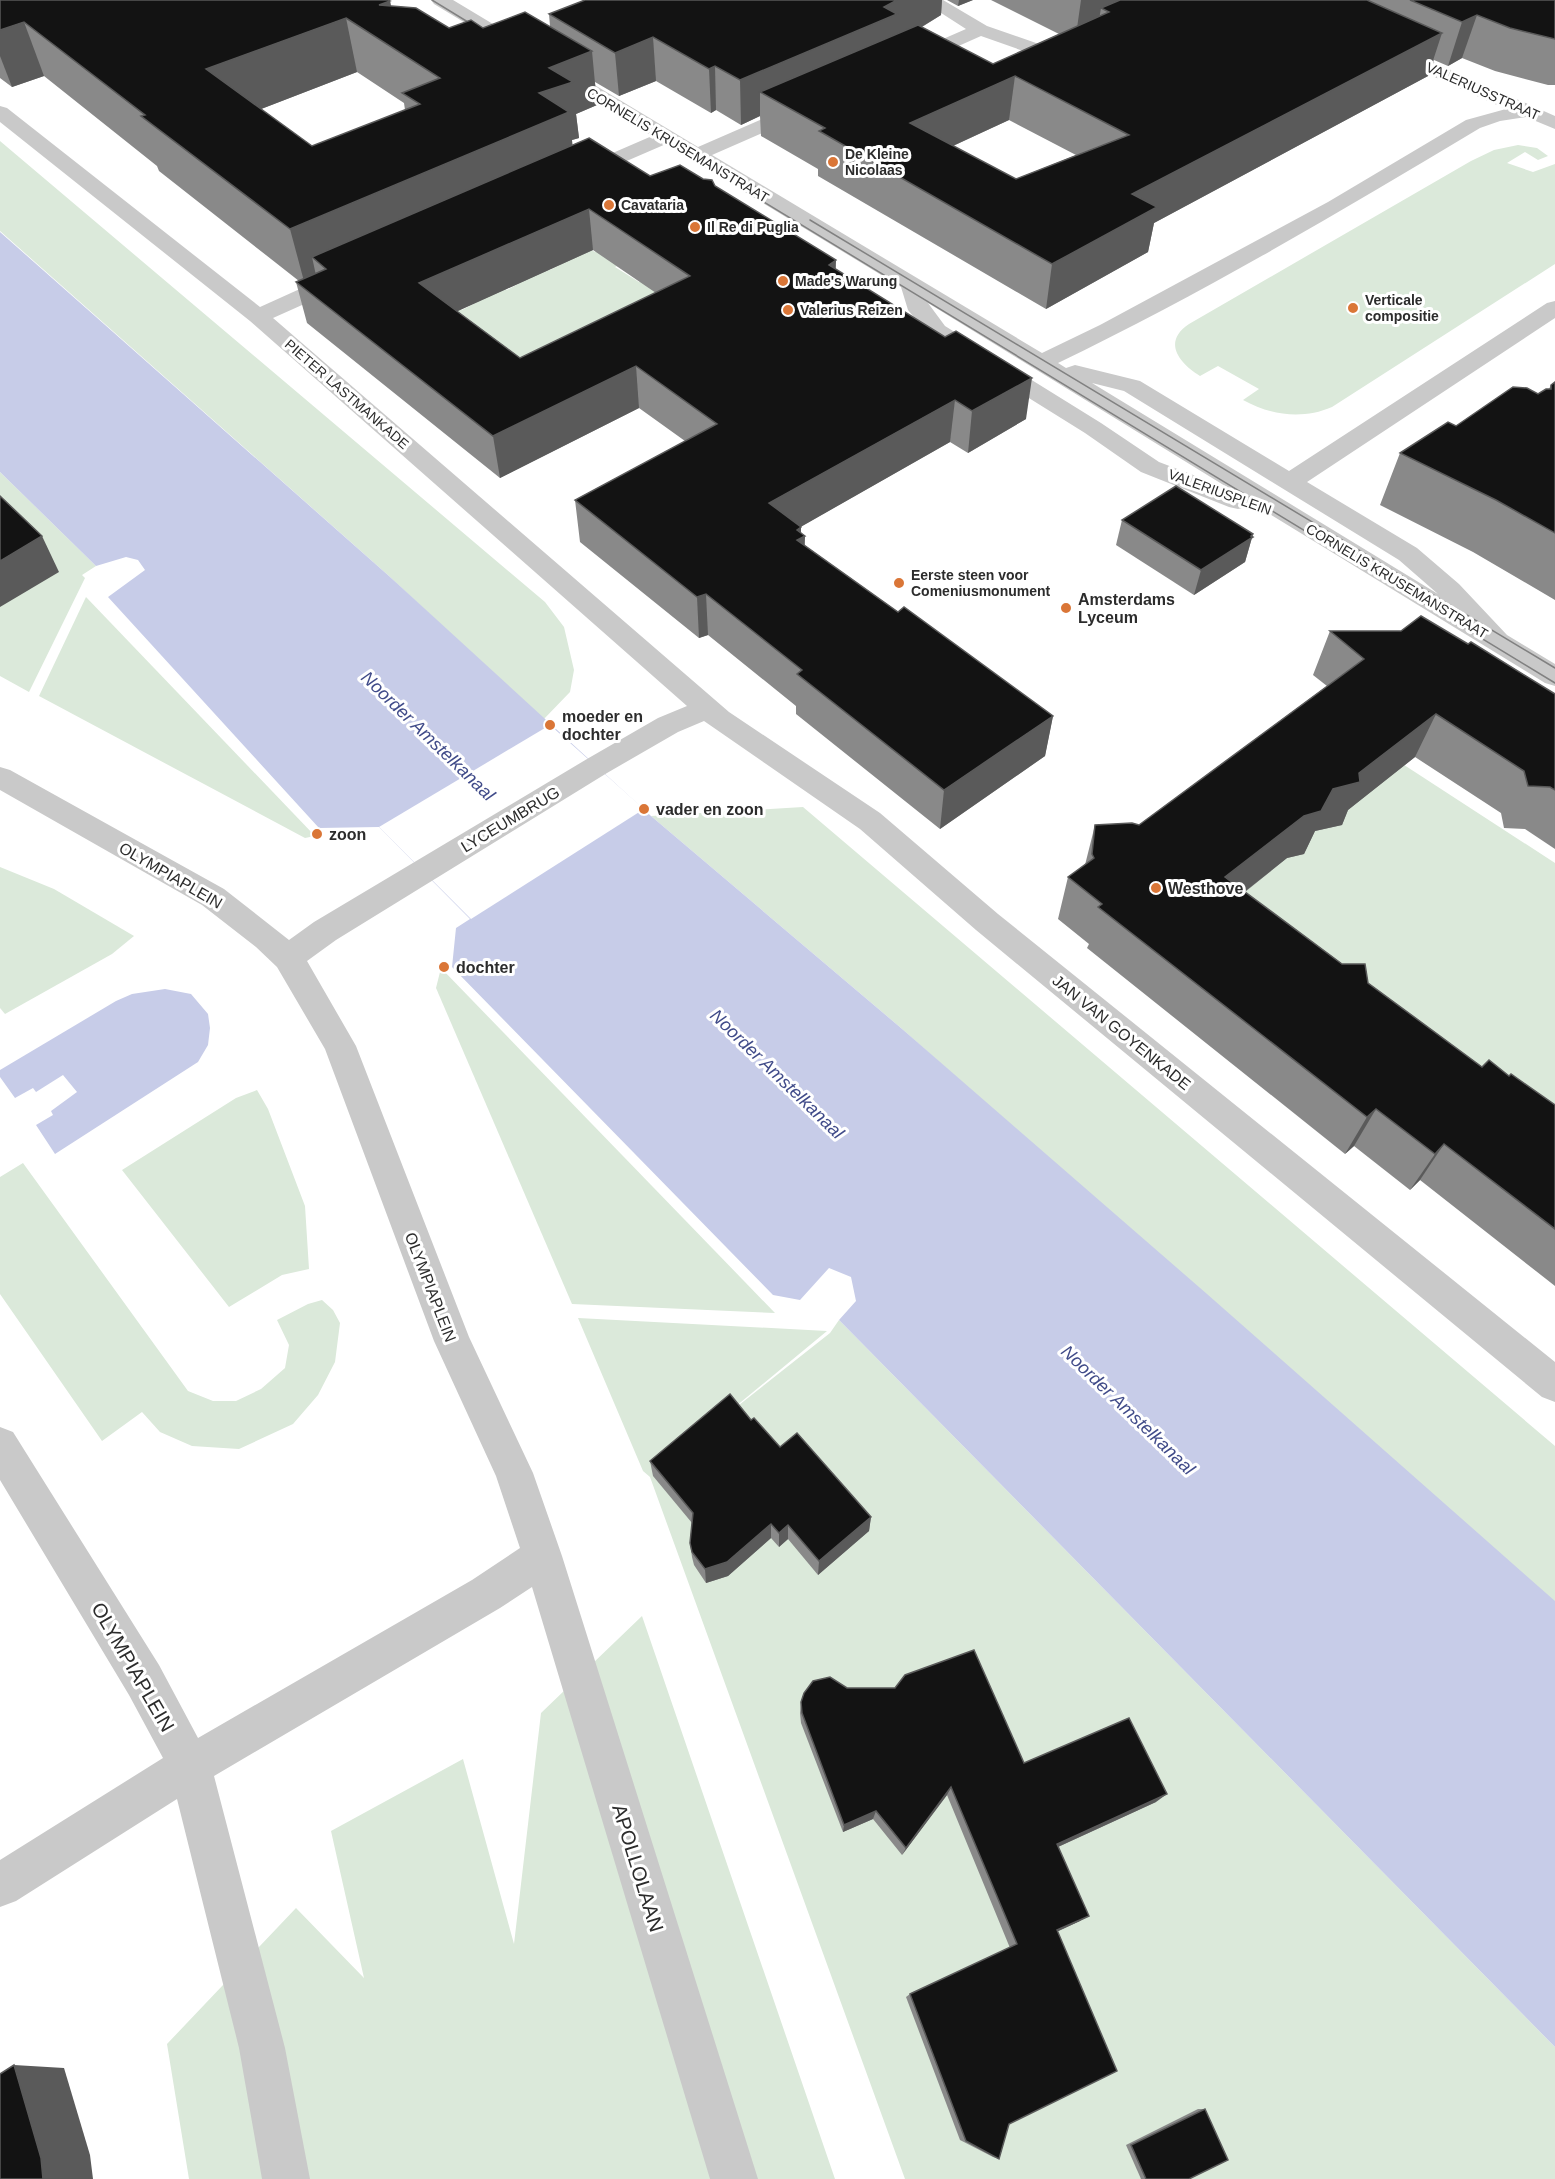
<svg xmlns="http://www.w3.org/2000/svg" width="1555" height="2179" viewBox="0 0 1555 2179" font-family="Helvetica,sans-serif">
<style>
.green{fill:#dbe9da}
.water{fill:#c7cce8}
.pier{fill:#fff}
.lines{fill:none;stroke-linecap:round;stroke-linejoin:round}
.minor{fill:#c9c9c9;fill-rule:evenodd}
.tram{stroke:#818181;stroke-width:1.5}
.wall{fill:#898989;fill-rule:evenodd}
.shaded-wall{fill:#5a5a5a}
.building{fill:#131313;stroke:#5a5a5a;stroke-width:1.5;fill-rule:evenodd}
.poi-dot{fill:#da7637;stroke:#fff;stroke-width:2}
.labels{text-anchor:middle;stroke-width:6;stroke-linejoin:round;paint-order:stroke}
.far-street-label{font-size:14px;fill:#2c2c2c;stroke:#fff}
.far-poi-label{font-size:14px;font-weight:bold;fill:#2c2c2c;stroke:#fff;text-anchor:start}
.poi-label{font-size:16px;font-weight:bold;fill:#2c2c2c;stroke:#fff;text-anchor:start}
.street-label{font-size:16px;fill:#2c2c2c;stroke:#fff}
.water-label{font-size:18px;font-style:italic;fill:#404b89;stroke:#fff}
.near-street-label{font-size:20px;fill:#2c2c2c;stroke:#fff}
</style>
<rect width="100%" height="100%" fill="#fff"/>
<!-- green -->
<g class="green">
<path d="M0 141 545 602 564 627 574 670 570 692 543 720 389 576 0 231Z"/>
<path d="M1518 145 1537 148 1548 156 1538 160 1525 152 1507 163 1533 172 1555 164V264L1332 407C1302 420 1270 415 1243 400L1259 389 1218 366 1200 376C1179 363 1162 342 1189 324L1471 161 1494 150Z"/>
<path d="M610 246 645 252 615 267 639 282 669 268 723 299 562 382 414 314 454 303 462 310 504 288 507 290 547 268 550 270 590 249 595 252Z"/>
<path d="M0 472 96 566 82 575 85 578 29 692 0 676Z"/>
<path d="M86 597 315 836 305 838 39 696Z"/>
<path d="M1398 761 1555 863V1133L1226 892Z"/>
<path d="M803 807 1555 1446V1610L901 1028 651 816Z"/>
<path d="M0 867 54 889 134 936 112 954 5 1014 0 1008Z"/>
<path d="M441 968 775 1313 572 1304 436 988Z"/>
<path d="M257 1090 268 1109 305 1206 309 1269 282 1275 229 1307 122 1170 236 1098Z"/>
<path d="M23 1163 188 1391 213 1401H236L261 1389 285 1368 289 1345 277 1320 308 1304 322 1300 333 1310 340 1323 335 1362 318 1395 293 1424 239 1449 192 1446 160 1432 142 1412 102 1441 0 1294V1177Z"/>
<path d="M578 1318 827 1331 701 1435 830 1333 839 1320 1555 2047V2179H905L650 1477 643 1471Z"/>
<path d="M642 1616 835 2179H189L167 2044 296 1908 364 1978 331 1831 463 1759 514 1944 541 1713Z"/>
</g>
<!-- water -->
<g class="water">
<path d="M0 232 389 576 651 816 901 1028 1207 1294 1555 1601V2047L839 1320 856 1301 851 1277 829 1268 800 1300 773 1295 452 967 456 928 470 919 379 827 319 828 108 597 145 570 138 560 126 557 96 566 0 472Z"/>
<path d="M165 989 191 994 208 1014 210 1028 208 1045 198 1062 55 1154 36 1125 53 1115 51 1111 77 1092 63 1075 36 1092 33 1088 15 1098 0 1077V1070L116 1001 132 994Z"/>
</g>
<!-- pier -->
<path class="pier" d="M550 725 644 809 471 919 379 827Z"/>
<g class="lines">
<!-- minor -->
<g class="minor">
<path d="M431 0H453L698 147 794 105H808L811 109 808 113 712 155 1042 353 1100 325 1328 202 1466 120 1506 109 1383 54 1381 50 1383 46H1397L1555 116V129L1526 117 1500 121 1480 128C1342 211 1203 293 1058 363L1066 368 1075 365 1140 381 1289 471 1547 303 1555 301V318L1307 482 1417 548 1459 584 1507 635 1555 664V686L1545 683 1250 502 1247 507 1238 509 1229 507 1141 472 1085 433 929 336 908 310 901 287 666 144 585 179 578 181 571 179 568 175 571 171 652 136 434 4ZM928 303 1230 489 1159 462 1101 423 945 326ZM1092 383 1124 391 1399 560 1438 594Z"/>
<path d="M921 0H943L987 26 1059 51 1072 47 1079 49 1081 53 1079 57 1060 64 981 36 918 64H904L902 60 904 56 966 29Z"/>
<path d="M0 106 7 108 260 307 333 274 341 272 349 274 352 279 349 284 273 318 729 712 880 813 998 914 1555 1362V1402L1542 1397 976 930 860 829 704 721 678 732 607 773 336 940 307 961 356 1046 469 1337 533 1473 562 1556 758 2179H710L532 1587 500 1608 214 1776 285 2048 310 2179H262L239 2048 177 1799 16 1901 0 1907V1860L163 1758 129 1695 0 1480V1427L13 1432 159 1665 198 1738 472 1580 520 1548 496 1476 434 1341 325 1049 277 967 256 947 202 905 0 790V767L10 770 224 889 289 940 314 922 587 759 658 718 687 706 250 321 0 122Z"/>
</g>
<!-- tram -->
<g class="tram">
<path d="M432 0 481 30"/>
<path d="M582 81 761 190"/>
<path d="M583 92 1555 683"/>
<path d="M810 220 1555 668"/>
</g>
</g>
<!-- wall -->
<g class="wall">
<path d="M0 0 390 1 391 6 449 28 550 26 549 14 585 0H942L941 15 922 27 993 64 1059 34 991 0H1555V85H1548L1495 71 1462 58 1448 66 1434 60 1428 76 1154 223 1148 252 1046 309 818 176V169L761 136 760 116 741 125 716 110 711 113 656 81 619 96 595 82 597 105 576 114 579 138 572 140V145L650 176 715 186 836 269 1026 419 968 453 950 442 800 527 804 545 898 612 1053 716 1045 756 940 829 796 714V706L708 635 699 638 580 542 575 500 685 441 639 408 500 478 307 323 296 282 299 281 159 171 157 166 44 76 12 87 0 78ZM357 72 404 103 405 110 312 146 261 109ZM1009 120 1076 155 1016 179 953 146ZM593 250 656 293 520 358 457 311Z"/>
<path d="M947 0H973L958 6Z"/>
<path d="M1555 382V600L1473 552 1380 505 1400 453 1456 426 1538 394 1549 389 1551 385Z"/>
<path d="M1122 520 1253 534 1245 562 1194 595 1116 545Z"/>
<path d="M1330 631 1468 644 1555 694V849L1525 829 1504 828 1501 813 1415 757 1348 810 1342 825 1315 831 1304 854 1287 858 1245 892 1482 1067 1509 1076 1555 1105V1286L1420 1180 1410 1190 1354 1146 1345 1154 1087 948 1089 944 1058 919 1068 877 1085 865 1095 825H1139L1327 686 1313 675Z"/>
<path d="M751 1420 780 1447 871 1517 869 1531 818 1575 788 1539 779 1547 771 1538 728 1576 706 1583 694 1565 692 1557 690 1543 692 1523 653 1476 650 1461Z"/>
<path d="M847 1688 1024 1763 1156 1802 1058 1847 1080 1921 1058 1931 999 2159 993 2157 960 2140 906 1997 910 1994 1010 1948 947 1795 902 1855 873 1819 843 1832 801 1723 800 1713 801 1702Z"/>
<path d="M1198 2109H1205L1189 2179H1141L1126 2145Z"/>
</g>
<!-- shaded-wall -->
<g class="shaded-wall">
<path d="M897 0H942L941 15 895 43 760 92V116L741 125 740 80 884 7Z"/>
<path d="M959 0H973L958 6Z"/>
<path d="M1081 0H1170L1101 8 1097 32 1075 42Z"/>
<path d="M390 1 399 52 379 5Z"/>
<path d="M1477 15 1462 58 1448 66 1462 22Z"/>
<path d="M346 18 357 72 222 124 206 69Z"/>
<path d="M24 22 44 76 12 87 0 56V30Z"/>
<path d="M1442 33 1428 76 1154 223 1148 252 1046 309 1052 264 1132 194Z"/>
<path d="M653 37 656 81 619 96 615 53Z"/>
<path d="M592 51 597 105 576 114 579 138 572 140 575 167 326 269 312 257 317 280 305 285 290 229 539 93 549 68Z"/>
<path d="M715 66 716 110 711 113 709 69Z"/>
<path d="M1015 76 1009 120 907 167 910 123Z"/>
<path d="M589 209 593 250 427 325 419 283Z"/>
<path d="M836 260 835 302 829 265Z"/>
<path d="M636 366 639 408 500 478 493 436Z"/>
<path d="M1032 378 1026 419 968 453 972 411Z"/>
<path d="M955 400 950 442 769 545V503Z"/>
<path d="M801 527V538L805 536 804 577 797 581V530Z"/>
<path d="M1253 534 1245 562 1194 595 1201 570Z"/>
<path d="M42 536 59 572 0 607V561Z"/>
<path d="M706 594 708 635 699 638 697 597Z"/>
<path d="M1436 714 1415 757 1348 810 1342 825 1315 831 1304 854 1287 858 1210 919 1225 877 1333 789 1359 773Z"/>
<path d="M1053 716 1045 756 940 829 944 790Z"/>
<path d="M1376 1109 1354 1146 1345 1154 1367 1117Z"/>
<path d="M1444 1144 1420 1180 1410 1190 1435 1154Z"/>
<path d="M871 1517 869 1531 818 1575 819 1561Z"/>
<path d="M771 1524V1538L728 1576 706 1583 705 1569Z"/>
<path d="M788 1525V1539L779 1547V1533Z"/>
<path d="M951 1787 947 1795 902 1855 906 1848Z"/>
<path d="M1167 1794 1156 1802 1049 1851 1057 1844Z"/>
<path d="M876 1811 873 1819 843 1832 844 1825Z"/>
<path d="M1089 1916 1080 1921 1050 1935 1057 1930Z"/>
<path d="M14 2065 64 2068 90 2155 93 2179H43Z"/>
</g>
<!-- building -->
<g class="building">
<path d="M0 0H388L390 1 379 5 416 8 449 28 471 20 483 28 525 12 592 51 549 68 573 82 539 93 569 112 290 229 141 116 145 115 24 22 0 30ZM346 18 440 78 402 93 420 104 312 146 206 69Z"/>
<path d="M585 0H897L884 7 897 14 740 80 715 66 709 69 653 37 615 53 549 14Z"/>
<path d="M1120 0H1367L1442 33 1132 194 1157 207 1052 264 819 131 825 128 760 92 918 25 993 64 1109 12 1101 8ZM1015 76 1129 135 1016 179 910 123Z"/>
<path d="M1410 0H1555V39L1510 28 1477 15 1462 22Z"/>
<path d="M589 138 650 176 680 165 703 179 712 180 715 186 836 260 829 265 945 337 956 331 1032 378 972 411 955 400 769 503 801 527 797 530 805 536 797 540 898 612 904 607 1053 716 944 790 797 674 802 670 706 594 697 597 575 500 717 424 636 366 493 436 296 282 326 269 312 257ZM589 209 690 276 520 358 419 283Z"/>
<path d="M1555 382V533L1496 500 1400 453 1448 422 1456 426 1513 387 1527 388 1538 394 1546 389H1551V385Z"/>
<path d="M1176 486 1253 534 1251 536 1253 537 1201 570 1122 520Z"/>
<path d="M0 496 42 536 0 561Z"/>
<path d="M1421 616 1468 644 1471 642 1555 694V790L1550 787 1528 786 1524 771 1436 714 1359 773 1360 782 1333 789 1321 811 1304 816 1225 877 1342 964H1365L1368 983 1482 1067 1489 1060 1509 1076 1511 1074 1555 1105V1229L1444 1144 1435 1154 1376 1109 1367 1117 1098 907 1102 904 1068 877 1094 858 1092 854 1095 825 1132 823 1139 825 1364 659 1330 631H1401Z"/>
<path d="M730 1394 751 1420 754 1418 780 1447 797 1433 871 1517 819 1561 788 1525 779 1533 771 1524 727 1562 705 1569 692 1552 690 1543 693 1513 650 1461Z"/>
<path d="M974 1650 1024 1763 1129 1718 1167 1794 1057 1844 1089 1916 1057 1930 1117 2071 1009 2124 999 2159 966 2141 910 1994 1017 1944 951 1787 906 1848 876 1811 844 1825 802 1713 801 1702 804 1693 813 1681 830 1677 847 1688H895L905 1675Z"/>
<path d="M14 2065 41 2158 43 2179H0V2074Z"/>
<path d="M1205 2109 1228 2160 1189 2179H1146L1131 2145Z"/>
</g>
<!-- markers -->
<g class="poi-dot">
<circle cx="833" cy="162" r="6"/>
<circle cx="609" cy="205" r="6"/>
<circle cx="695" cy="227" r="6"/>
<circle cx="783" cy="281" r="6"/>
<circle cx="1353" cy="308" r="6"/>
<circle cx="788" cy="310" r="6"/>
<circle cx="899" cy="583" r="6"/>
<circle cx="1066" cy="608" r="6"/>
<circle cx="550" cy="725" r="6"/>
<circle cx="644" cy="809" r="6"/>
<circle cx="317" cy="834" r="6"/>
<circle cx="1156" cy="888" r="6"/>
<circle cx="444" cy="967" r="6"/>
</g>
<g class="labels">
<!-- far-street labels -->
<g class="far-street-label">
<text transform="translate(1483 91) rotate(24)" y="5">VALERIUSSTRAAT</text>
<text transform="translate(678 145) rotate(31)" y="5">CORNELIS KRUSEMANSTRAAT</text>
<text transform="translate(347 394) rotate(41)" y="5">PIETER LASTMANKADE</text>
<text transform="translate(1220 492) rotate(20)" y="5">VALERIUSPLEIN</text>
<text transform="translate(1397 581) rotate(31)" y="5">CORNELIS KRUSEMANSTRAAT</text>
</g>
<!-- far-poi labels -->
<g class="far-poi-label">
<text x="845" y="159">De Kleine<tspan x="845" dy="16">Nicolaas</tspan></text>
<text x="621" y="210">Cavataria</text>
<text x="707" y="232">Il Re di Puglia</text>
<text x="795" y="286">Made's Warung</text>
<text x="1365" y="305">Verticale<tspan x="1365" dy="16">compositie</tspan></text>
<text x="800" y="315">Valerius Reizen</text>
<text x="911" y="580">Eerste steen voor<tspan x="911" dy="16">Comeniusmonument</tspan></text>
</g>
<!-- poi labels -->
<g class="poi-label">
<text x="1078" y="605">Amsterdams<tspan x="1078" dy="18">Lyceum</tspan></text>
<text x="562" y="722">moeder en<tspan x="562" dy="18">dochter</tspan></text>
<text x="656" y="815">vader en zoon</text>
<text x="329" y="840">zoon</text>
<text x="1168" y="894">Westhove</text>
<text x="456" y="973">dochter</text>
</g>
<!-- street labels -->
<g class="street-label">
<text transform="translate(510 819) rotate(-31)" y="6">LYCEUMBRUG</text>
<text transform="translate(171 875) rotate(30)" y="6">OLYMPIAPLEIN</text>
<text transform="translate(1122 1032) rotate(39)" y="6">JAN VAN GOYENKADE</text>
<text transform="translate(431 1287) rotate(69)" y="6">OLYMPIAPLEIN</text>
</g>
<!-- water labels -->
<g class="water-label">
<text transform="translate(428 736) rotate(44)" y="6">Noorder Amstelkanaal</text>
<text transform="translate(777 1074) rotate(44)" y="6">Noorder Amstelkanaal</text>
<text transform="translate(1128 1410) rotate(44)" y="6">Noorder Amstelkanaal</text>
</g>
<!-- near-street labels -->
<g class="near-street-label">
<text transform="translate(133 1667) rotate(60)" y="7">OLYMPIAPLEIN</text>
<text transform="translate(638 1868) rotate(73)" y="7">APOLLOLAAN</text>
</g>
</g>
</svg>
